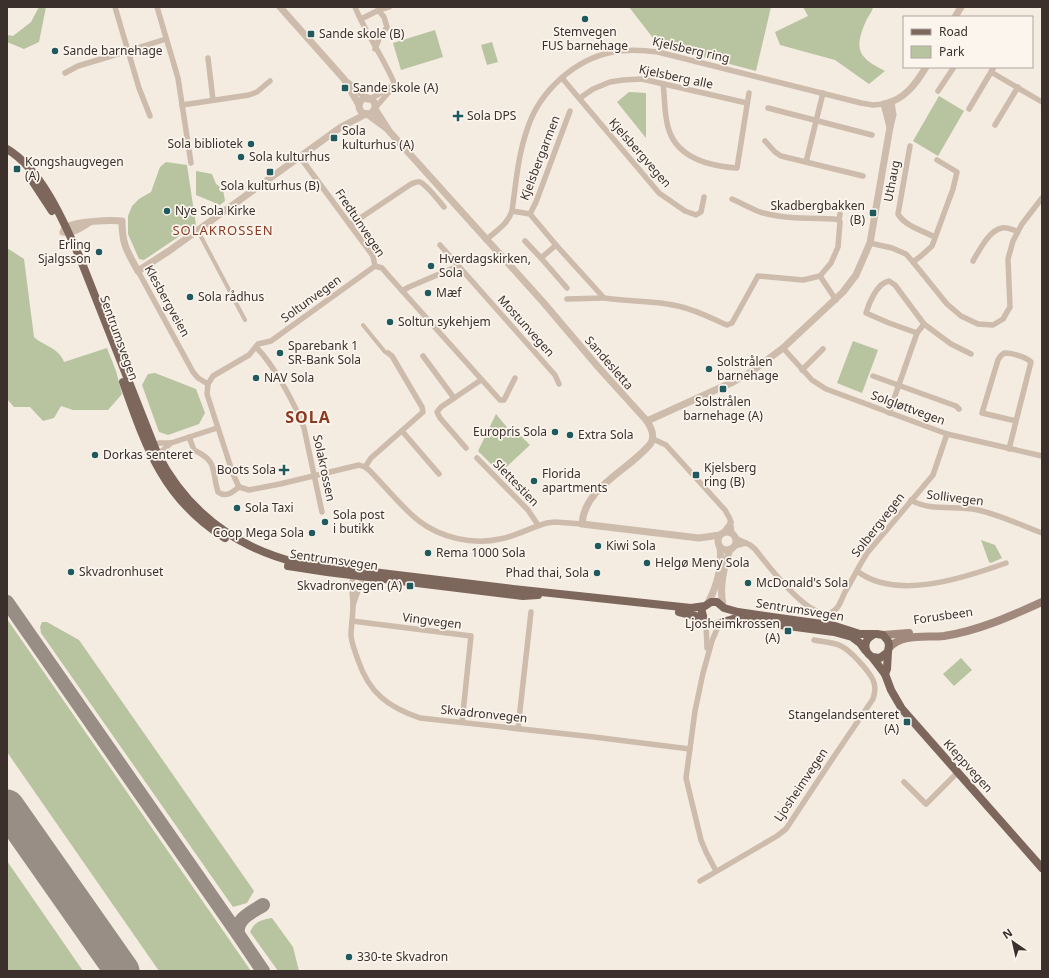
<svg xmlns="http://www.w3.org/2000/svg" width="1049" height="978" viewBox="0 0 1049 978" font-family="'Noto Sans',sans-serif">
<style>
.green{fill:#b8c4a0}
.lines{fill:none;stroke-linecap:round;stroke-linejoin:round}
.taxiway{stroke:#988e86;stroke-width:14}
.runway{stroke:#988e86;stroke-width:35}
.pedestrian{stroke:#cdbbac;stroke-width:4}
.minor{stroke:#cdbbac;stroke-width:5.5}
.tertiary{stroke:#cdbbac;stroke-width:7}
.secondary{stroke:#a18a7d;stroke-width:8}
.primary{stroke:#7d675c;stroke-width:8}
.poi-dot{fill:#1f5a5e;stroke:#fbf5ee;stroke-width:1.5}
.labels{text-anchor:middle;stroke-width:3.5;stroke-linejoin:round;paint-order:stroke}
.poi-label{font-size:12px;fill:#3b302b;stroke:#fbf5ee;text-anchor:start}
.street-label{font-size:12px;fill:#3b302b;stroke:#fbf5ee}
.neighbourhood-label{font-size:13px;letter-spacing:1px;fill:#8c3b22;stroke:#fbf5ee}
.district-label{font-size:16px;font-weight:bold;letter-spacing:1px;fill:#8c3b22;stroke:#fbf5ee}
</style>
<rect width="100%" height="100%" fill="#f4ebe1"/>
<!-- green -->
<g class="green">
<path d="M39 7H46L39 42 24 49 7 42V35L13 36 31 22Z"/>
<path d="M629 7H771L756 71 673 49 666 42 653 38Z"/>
<path d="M803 7H873C872 13 868 16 866 21 853 50 859 58 885 71L869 84 835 60 780 45 775 32 808 16Z"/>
<path d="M435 30 443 57 401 70 393 43Z"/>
<path d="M492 42 498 62 487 65 481 45Z"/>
<path d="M629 92 646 93V138L617 102Z"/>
<path d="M939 96 964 111 938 156 913 141Z"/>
<path d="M166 162 187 165 196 225 144 260 139 259 128 234V216L132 206 139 199 151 192 160 167Z"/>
<path d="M196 171 212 174 216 184 223 189 225 201 220 205 196 195Z"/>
<path d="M7 248 24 259 34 337C41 344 52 346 59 354 61 356 63 359 64 362L107 348 116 371 122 394 108 410H73L61 406 54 418 43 421 30 407H14L7 399Z"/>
<path d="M853 341 878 350 862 393 837 383Z"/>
<path d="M155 373 196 389 205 413 199 424 168 435 159 432 142 385 148 374Z"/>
<path d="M496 414 510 431 520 435 530 445 500 473 478 451Z"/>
<path d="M981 540 995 545 1002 558 991 563 989 562Z"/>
<path d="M7 619 251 971H159L7 752Z"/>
<path d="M42 622H47L79 640 254 891 247 903 233 907 41 633 40 627Z"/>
<path d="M961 658 972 670 954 686 943 674Z"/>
<path d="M7 861 83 971H7Z"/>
<path d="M272 918 293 947 299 971H278L250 932C255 921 261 920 272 918Z"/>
</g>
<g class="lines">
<!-- taxiway -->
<g class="taxiway">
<path d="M7 602 238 934"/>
<path d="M263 905C252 912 235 919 238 934L263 971"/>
</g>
<!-- runway -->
<path class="runway" d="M7 807 122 971"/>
<!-- pedestrian -->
<g class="pedestrian">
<path d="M198 231 245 320"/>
<path d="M363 325 385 352 388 353"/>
</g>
<!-- minor -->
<g class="minor">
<path d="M115 7 139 88 150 116"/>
<path d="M157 7 178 78 191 163"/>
<path d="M355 7C366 34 384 58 395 85"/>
<path d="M361 19 377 11 389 7"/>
<path d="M375 49 379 39 387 27 384 17 379 11H377"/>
<path d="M208 58 213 100"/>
<path d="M991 72 1042 102"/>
<path d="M65 73 78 66 128 51 166 39"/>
<path d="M562 78 659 193 685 211 696 215 701 212 704 197"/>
<path d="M663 84C665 98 664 113 668 127 676 158 708 166 737 168L749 93"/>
<path d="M938 91 954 67"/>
<path d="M580 98 593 89 610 82 623 80 642 79 747 103"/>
<path d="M370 99 391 87"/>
<path d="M182 105 249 95 257 92 270 81"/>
<path d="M375 108 395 85"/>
<path d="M768 108 872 135"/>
<path d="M969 109 994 67"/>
<path d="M995 125 1018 87"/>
<path d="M765 141 775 152 781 156 863 176"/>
<path d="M910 146 898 214C905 226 923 231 935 237"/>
<path d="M300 157 373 256 375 266"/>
<path d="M806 162 823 93"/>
<path d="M512 211 530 214 556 245 604 298C629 302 654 300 678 306 696 310 711 318 727 325L732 323 758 276 803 280 820 276 831 263 838 247 840 222 839 220 834 219C810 218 783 219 760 212 750 208 741 203 732 199"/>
<path d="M530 214 536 202 570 111"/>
<path d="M839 220 840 214"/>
<path d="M350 225 411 184C414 183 417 181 420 182 427 185 438 200 444 207"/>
<path d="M486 240C496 231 508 224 512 211 516 183 518 154 528 127 540 91 575 59 613 52 628 49 643 50 658 52L861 103 873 105 884 104"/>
<path d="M525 241 541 258 567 288"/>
<path d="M870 243 892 248 906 254 913 262 947 304 961 316 978 324 993 325 1003 319 1010 307 1008 259 1013 241 1022 224 1042 198"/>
<path d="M440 245 555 375 559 384"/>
<path d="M541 258 556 245"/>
<path d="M973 261C979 251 989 230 1002 228 1007 227 1013 230 1017 231"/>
<path d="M913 262 921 256 932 246 953 189 957 172 937 160"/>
<path d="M375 266 382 268 388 275 500 400H504L515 378"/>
<path d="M138 271 193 372 198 378 208 384"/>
<path d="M820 276 836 300"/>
<path d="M402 291 409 287 458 266"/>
<path d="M567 299 604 298"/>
<path d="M917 333 889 323 866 313C869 303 877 283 889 281L895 285 924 324 951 344 971 354"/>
<path d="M256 347C274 365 295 404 304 428L322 512"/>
<path d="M783 348 812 380 826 389 947 434 1042 456"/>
<path d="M423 356 454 398"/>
<path d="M802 370 823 349"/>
<path d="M873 376 956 406 959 409"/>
<path d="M889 413 917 333 924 324"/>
<path d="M402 431 439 474"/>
<path d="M189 437 194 450C219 462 211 470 218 492 226 498 233 492 239 487"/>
<path d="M653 439 666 445 725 510 730 519 732 534"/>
<path d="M152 447 153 445 159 443H171L217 428"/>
<path d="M466 448 440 418 437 412 441 407 481 380"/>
<path d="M1009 449 1031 362C1026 357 1012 353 1005 353 1001 354 1000 357 998 360L982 413 1016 421"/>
<path d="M155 453 162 451 171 443"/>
<path d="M477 458 528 510 538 525"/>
<path d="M365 467 371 458 423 412 422 407 392 356 388 353"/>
<path d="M239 487 249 490 280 484 359 465 365 467 369 470C385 486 401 507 419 521 441 538 473 545 500 539 517 536 531 527 547 523L555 522 582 524"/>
<path d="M239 487 233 474 207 394 208 384 213 376 249 355 258 344 271 341 375 266"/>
<path d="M911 500C930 512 956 505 978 510 1000 515 1021 525 1042 533"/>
<path d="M723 533 731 522"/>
<path d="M735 538 750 545 755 549C766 563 815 629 835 610 840 606 842 598 845 592 853 579 859 565 868 552L933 475 947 434"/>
<path d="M734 546 746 543"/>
<path d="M857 571C896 601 964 578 1006 563"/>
<path d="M356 573C349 580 353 596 353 605 353 616 351 626 351 636 352 644 355 652 358 660 369 693 388 707 420 718L594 737 690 749"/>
<path d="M353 605 363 576 361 574"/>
<path d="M352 621 471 636 462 722"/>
<path d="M706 623 707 648"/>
<path d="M518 728 531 612"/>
<path d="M904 782 926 804 958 772"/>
<path d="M716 871 706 852 701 840 686 778 695 711 703 673 712 641 719 624"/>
<path d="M700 881 777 836 786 829 833 758 873 699C875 693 876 686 873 680 869 671 850 650 841 646 833 642 823 642 814 640"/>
</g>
<!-- tertiary -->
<g class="tertiary">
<path d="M280 7 344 79 359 105"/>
<path d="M955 17 961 7"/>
<path d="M348 83 368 99"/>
<circle cx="367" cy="106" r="8"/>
<path d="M375 109 389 131 543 302 599 368 647 421C651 428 655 435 651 443 630 470 584 487 582 524L699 538 720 535"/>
<path d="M367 114 386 128"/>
<path d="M890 127 884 104C904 100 916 84 926 67"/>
<path d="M90 222C81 228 73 234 63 232 64 230 65 228 67 227 77 221 110 220 122 221 122 245 127 251 138 271L169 251 341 127 366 114"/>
<path d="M647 421 733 382 751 372 783 348 843 292 856 275 870 243 890 127 893 115 891 102"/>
<circle cx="727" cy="541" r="9"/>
<path d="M708 603C717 586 722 566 720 547"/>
<path d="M723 605C719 586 724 568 730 549"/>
</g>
<!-- secondary -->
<g class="secondary">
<path d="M883 635 909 633"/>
<path d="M889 648C902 633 926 638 944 636 978 631 1011 616 1042 602"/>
</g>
<!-- primary -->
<g class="primary">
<path d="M7 149C42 170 64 222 80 258L157 453C187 512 234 547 298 563L513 589 691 608 705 606 711 602H717L724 608 738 612 815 623 835 626 860 634H877L883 635 888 641 889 645 888 652 880 658 872 657C863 651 863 640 873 635"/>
<path d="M31 179 52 211"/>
<path d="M123 382C146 447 163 499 225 538"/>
<path d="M288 566 327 572 523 596 538 595"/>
<path d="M679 612 703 618"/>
<path d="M702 612 704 620 713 625 733 619 834 632 852 637 860 643 865 650"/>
<path d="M872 657 885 674 891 690 902 709 1042 868"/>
<path d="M885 674 887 669 888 652"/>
</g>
</g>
<!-- markers -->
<g class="poi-dot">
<circle cx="585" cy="19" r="4"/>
<rect x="307" y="30" width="8" height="8" rx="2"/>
<circle cx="55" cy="51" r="4"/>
<rect x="341" y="84" width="8" height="8" rx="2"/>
<path d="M456 110h4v4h4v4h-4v4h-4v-4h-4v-4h4z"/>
<rect x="330" y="134" width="8" height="8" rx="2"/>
<circle cx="251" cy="144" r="4"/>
<circle cx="241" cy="157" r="4"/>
<rect x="13" y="165" width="8" height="8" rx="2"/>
<rect x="266" y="168" width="8" height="8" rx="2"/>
<circle cx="167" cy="211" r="4"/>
<rect x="869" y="209" width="8" height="8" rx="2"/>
<circle cx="99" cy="252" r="4"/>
<circle cx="431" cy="266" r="4"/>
<circle cx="428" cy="293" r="4"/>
<circle cx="190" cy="297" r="4"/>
<circle cx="390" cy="322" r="4"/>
<circle cx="280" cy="353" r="4"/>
<circle cx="709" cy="369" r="4"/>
<circle cx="256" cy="378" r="4"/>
<rect x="719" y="385" width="8" height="8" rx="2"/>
<circle cx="555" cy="432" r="4"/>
<circle cx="570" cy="435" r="4"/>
<circle cx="95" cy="455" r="4"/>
<path d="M282 464h4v4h4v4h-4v4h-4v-4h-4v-4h4z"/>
<rect x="692" y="471" width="8" height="8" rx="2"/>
<circle cx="534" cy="481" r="4"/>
<circle cx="237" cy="508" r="4"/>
<circle cx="325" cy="522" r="4"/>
<circle cx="312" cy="533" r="4"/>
<circle cx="598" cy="546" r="4"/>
<circle cx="428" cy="553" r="4"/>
<circle cx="647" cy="563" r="4"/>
<circle cx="71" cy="572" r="4"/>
<circle cx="597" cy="573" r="4"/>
<circle cx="748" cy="583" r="4"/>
<rect x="406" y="582" width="8" height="8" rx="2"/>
<rect x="784" y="627" width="8" height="8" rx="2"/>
<rect x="903" y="718" width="8" height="8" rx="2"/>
<circle cx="349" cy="957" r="4"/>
</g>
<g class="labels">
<!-- poi labels -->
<g class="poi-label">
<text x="585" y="36" text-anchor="middle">Stemvegen<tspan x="585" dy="14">FUS barnehage</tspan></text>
<text x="319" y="38">Sande skole (B)</text>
<text x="63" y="55">Sande barnehage</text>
<text x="353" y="92">Sande skole (A)</text>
<text x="467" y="120">Sola DPS</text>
<text x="342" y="135">Sola<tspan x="342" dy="14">kulturhus (A)</tspan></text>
<text x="243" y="148" text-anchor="end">Sola bibliotek</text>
<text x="249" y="161">Sola kulturhus</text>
<text x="25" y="166">Kongshaugvegen<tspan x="25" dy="14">(A)</tspan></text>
<text x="270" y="190" text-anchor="middle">Sola kulturhus (B)</text>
<text x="865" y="210" text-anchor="end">Skadbergbakken<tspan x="865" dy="14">(B)</tspan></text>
<text x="175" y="215">Nye Sola Kirke</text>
<text x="91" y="249" text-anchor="end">Erling<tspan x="91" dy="14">Sjalgsson</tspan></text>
<text x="439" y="263">Hverdagskirken,<tspan x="439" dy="14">Sola</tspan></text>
<text x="436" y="297">Mæf</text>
<text x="198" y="301">Sola rådhus</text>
<text x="398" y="326">Soltun sykehjem</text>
<text x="288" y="350">Sparebank 1<tspan x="288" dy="14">SR-Bank Sola</tspan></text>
<text x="717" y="366">Solstrålen<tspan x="717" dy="14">barnehage</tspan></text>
<text x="264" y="382">NAV Sola</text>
<text x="723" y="406" text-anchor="middle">Solstrålen<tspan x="723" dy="14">barnehage (A)</tspan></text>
<text x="547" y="436" text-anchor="end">Europris Sola</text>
<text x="578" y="439">Extra Sola</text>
<text x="103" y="459">Dorkas senteret</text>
<text x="704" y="472">Kjelsberg<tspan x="704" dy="14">ring (B)</tspan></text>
<text x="276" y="474" text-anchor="end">Boots Sola</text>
<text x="542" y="478">Florida<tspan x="542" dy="14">apartments</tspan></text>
<text x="245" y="512">Sola Taxi</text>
<text x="333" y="519">Sola post<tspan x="333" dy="14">i butikk</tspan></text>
<text x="304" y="537" text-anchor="end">Coop Mega Sola</text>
<text x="606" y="550">Kiwi Sola</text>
<text x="436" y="557">Rema 1000 Sola</text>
<text x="655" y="567">Helgø Meny Sola</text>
<text x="79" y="576">Skvadronhuset</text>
<text x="589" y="577" text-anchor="end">Phad thai, Sola</text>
<text x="756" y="587">McDonald's Sola</text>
<text x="402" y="590" text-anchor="end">Skvadronvegen (A)</text>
<text x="780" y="628" text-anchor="end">Ljosheimkrossen<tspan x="780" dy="14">(A)</tspan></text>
<text x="899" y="719" text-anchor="end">Stangelandsenteret<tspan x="899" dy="14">(A)</tspan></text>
<text x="357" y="961">330-te Skvadron</text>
</g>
<!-- street labels -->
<g class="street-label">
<text transform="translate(691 50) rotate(13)" y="4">Kjelsberg ring</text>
<text transform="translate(676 77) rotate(12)" y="4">Kjelsberg alle</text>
<text transform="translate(640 153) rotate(49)" y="4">Kjelsbergvegen</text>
<text transform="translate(540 158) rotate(-69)" y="4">Kjelsbergarmen</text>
<text transform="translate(892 181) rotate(-79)" y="4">Uthaug</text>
<text transform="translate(360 223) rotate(56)" y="4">Fredtunvegen</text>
<text transform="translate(311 299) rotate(-36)" y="4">Soltunvegen</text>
<text transform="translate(167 301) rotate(61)" y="4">Klesbergveien</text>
<text transform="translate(526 326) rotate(48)" y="4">Mostunvegen</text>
<text transform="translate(119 338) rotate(70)" y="4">Sentrumsvegen</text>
<text transform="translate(609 363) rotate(49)" y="4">Sandesletta</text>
<text transform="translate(908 408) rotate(20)" y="4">Solgløttvegen</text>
<text transform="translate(324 468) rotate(78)" y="4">Solakrossen</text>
<text transform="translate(516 483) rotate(46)" y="4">Slettestien</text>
<text transform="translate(955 498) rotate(7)" y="4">Sollivegen</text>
<text transform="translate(878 525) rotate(-52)" y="4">Solbergvegen</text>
<text transform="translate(334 560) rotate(8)" y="4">Sentrumsvegen</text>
<text transform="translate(800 610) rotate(9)" y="4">Sentrumsvegen</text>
<text transform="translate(943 616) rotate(-8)" y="4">Forusbeen</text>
<text transform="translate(432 621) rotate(7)" y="4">Vingvegen</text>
<text transform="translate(484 714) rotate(6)" y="4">Skvadronvegen</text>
<text transform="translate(968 766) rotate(48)" y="4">Kleppvegen</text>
<text transform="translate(801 785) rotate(-56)" y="4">Ljosheimvegen</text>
</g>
<!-- neighbourhood labels -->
<g class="neighbourhood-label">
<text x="223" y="235">SOLAKROSSEN</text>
</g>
<!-- district labels -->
<g class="district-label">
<text x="308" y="423">SOLA</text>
</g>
</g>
<!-- border -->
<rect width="1049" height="978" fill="none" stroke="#3b302b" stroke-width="16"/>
<!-- legend -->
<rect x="903" y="16" width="130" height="52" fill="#fbf5ee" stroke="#aea6a0"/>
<rect x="911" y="29" width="20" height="6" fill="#7d675c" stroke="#aea6a0"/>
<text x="939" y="36" font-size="12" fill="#3b302b">Road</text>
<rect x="911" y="46" width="20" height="12" fill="#b8c4a0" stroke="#aea6a0"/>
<text x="939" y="56" font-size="12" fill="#3b302b">Park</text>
<!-- north arrow -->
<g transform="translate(1013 942) rotate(326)" stroke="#fbf5ee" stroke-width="3" paint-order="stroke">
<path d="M0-3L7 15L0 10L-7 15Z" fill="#3b302b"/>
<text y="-6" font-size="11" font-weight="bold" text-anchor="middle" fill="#3b302b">N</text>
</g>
</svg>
